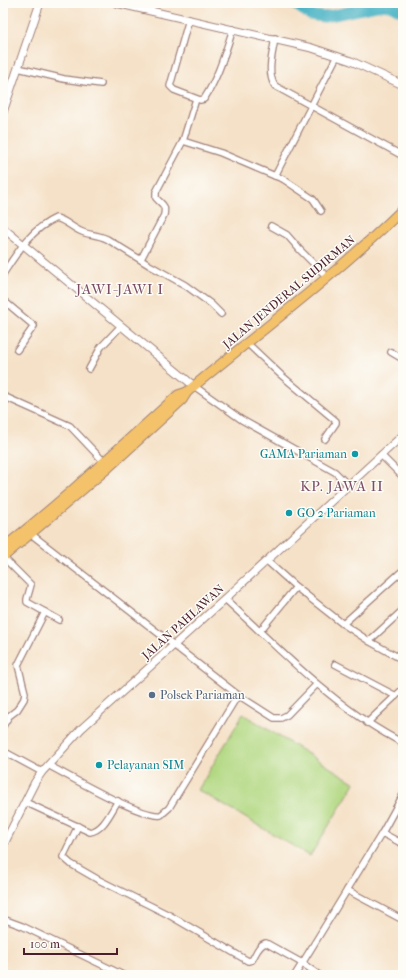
<svg xmlns="http://www.w3.org/2000/svg" width="406" height="978" viewBox="0 0 406 978" font-family="'IM FELL French Canon',serif">
<style>
.garden{fill:#b2d882;stroke:#7e7c56}
.lines{fill:none;stroke-linecap:round;stroke-linejoin:round}
.river{stroke:#45b1c3;stroke-width:11}
.minor-casing{stroke:#a08079;stroke-width:8}
.tertiary-casing{stroke:#a08079;stroke-width:9}
.primary-casing{stroke:#a08079;stroke-width:11}
.minor{stroke:#fff;stroke-width:5.5}
.tertiary{stroke:#fff;stroke-width:7}
.primary{stroke:#f3c26a;stroke-width:9}
.culture-dot{fill:#0f9aa8;stroke:#fdfcf7;stroke-width:1.5}
.service-dot{fill:#5c6f8a;stroke:#fdfcf7;stroke-width:1.5}
.labels{text-anchor:middle;stroke-width:3;stroke-linejoin:round;paint-order:stroke}
.street-label{font-size:12px;fill:#4a1f2b;stroke:#fdfcf7}
.culture-label{font-size:12px;fill:#0d838f;stroke:#fdfcf7;text-anchor:start}
.service-label{font-size:12px;fill:#4e5e75;stroke:#fdfcf7;text-anchor:start}
.quarter-label{font-size:14px;letter-spacing:1px;fill:#7b4e66;stroke:#fdfcf7}
</style>
<rect width="100%" height="100%" fill="#fdfcf7"/>
<filter id="ink" filterUnits="userSpaceOnUse"><feTurbulence type="fractalNoise" baseFrequency=".025" numOctaves="2"/><feDisplacementMap in="SourceGraphic" scale="8" xChannelSelector="R" yChannelSelector="G"/><feConvolveMatrix kernelMatrix="1 2 1 2 8 2 1 2 1" color-interpolation-filters="sRGB"/></filter>
<filter id="wash" filterUnits="userSpaceOnUse"><feTurbulence type="fractalNoise" baseFrequency=".012" numOctaves="4" result="noise"/><feDisplacementMap in="SourceGraphic" scale="16" xChannelSelector="R" yChannelSelector="G"/><feGaussianBlur stdDeviation="0.9" result="paint"/><feColorMatrix in="noise" values="0 0 0 0 0 0 0 0 0 0 0 0 0 0 0 0 0 1.4 0 .05"/><feComposite in="paint" operator="in"/></filter>
<g filter="url(#wash)">
<rect width="100%" height="100%" fill="#f5e1c7"/>
<!-- garden -->
<path class="garden" d="M243 714 355 783 310 856 198 790Z"/>
<g class="lines">
<!-- river -->
<path class="river" d="M293 3 310 15 324 17 376 6 390 5 403 12"/>
</g>
</g>
<g filter="url(#ink)">
<g class="lines">
<!-- minor casing -->
<g class="minor-casing">
<g id="minor">
<path d="M189 19 170 86 174 90 200 100 204 99C218 78 225 53 233 29"/>
<path d="M275 38C273 52 266 73 275 86L403 156"/>
<path d="M18 68 64 79 101 84"/>
<path d="M196 99 183 141 221 153 275 176 337 56"/>
<path d="M275 176 283 179 313 199 321 211"/>
<path d="M271 226 287 235 300 250 328 278"/>
<path d="M141 259 164 215C166 204 162 205 156 198V192L183 141"/>
<path d="M3 274C17 253 31 229 56 218 66 220 74 230 85 233 92 235 99 235 107 239L149 265 185 285 211 304 221 314"/>
<path d="M3 300 34 326 17 350"/>
<path d="M247 343 281 375 336 421V423L325 439"/>
<path d="M391 352 403 359"/>
<path d="M89 369 101 347 121 326"/>
<path d="M194 386 242 420 335 472 348 485"/>
<path d="M3 396 70 426 106 464"/>
<path d="M381 455 403 477"/>
<path d="M31 534 238 695 274 718H281L287 715 317 684"/>
<path d="M3 557 31 585 27 599V602L59 620"/>
<path d="M267 561 296 587"/>
<path d="M403 573 401 572 343 624 369 641 403 660"/>
<path d="M225 599C281 650 335 709 403 743"/>
<path d="M260 631 296 587 343 624"/>
<path d="M369 641 403 610"/>
<path d="M397 656 403 651"/>
<path d="M335 664 396 696"/>
<path d="M367 723 403 689"/>
<path d="M3 726 9 716 17 710 24 699 25 693 18 665 45 612"/>
<path d="M3 751 42 772"/>
<path d="M48 765C69 776 141 818 161 815L169 808 238 695"/>
<path d="M25 802 90 832C104 830 111 811 118 801"/>
<path d="M78 826 63 857 71 864 97 879 169 915 248 961 252 960C256 954 258 945 266 943L302 963 319 975"/>
<path d="M382 833 403 844"/>
<path d="M347 890 403 920"/>
<path d="M3 919 22 926 123 975"/>
<path d="M295 975 382 833 403 795"/>
</g>
</g>
<!-- tertiary casing -->
<g class="tertiary-casing">
<g id="tertiary">
<path d="M116 3 312 48 351 61 403 85"/>
<path d="M3 112 40 3"/>
<path d="M3 228 194 386"/>
<path d="M3 846 35 782 42 772 81 729 225 599 403 435"/>
</g>
</g>
<!-- primary casing -->
<g class="primary-casing">
<g id="primary">
<path d="M3 548C64 500 120 447 178 395L187 392"/>
<path d="M3 557 109 467 182 400 187 392 194 386C264 328 338 273 403 209"/>
</g>
</g>
<!-- minor -->
<use href="#minor" class="minor"/>
<!-- tertiary -->
<use href="#tertiary" class="tertiary"/>
<!-- primary -->
<use href="#primary" class="primary"/>
</g>
</g>
<!-- markers -->
<g class="culture-dot">
<circle cx="355" cy="454" r="4"/>
<circle cx="289" cy="513" r="4"/>
<circle cx="99" cy="765" r="4"/>
</g>
<circle class="service-dot" cx="152" cy="695" r="4"/>
<g class="labels">
<!-- street labels -->
<g class="street-label">
<text transform="translate(289 292) rotate(-40)" y="4">JALAN JENDERAL SUDIRMAN</text>
<text transform="translate(183 622) rotate(-42)" y="4">JALAN PAHLAWAN</text>
</g>
<!-- culture labels -->
<g class="culture-label">
<text x="347" y="458" text-anchor="end">GAMA Pariaman</text>
<text x="297" y="517">GO 2 Pariaman</text>
<text x="107" y="769">Pelayanan SIM</text>
</g>
<!-- service labels -->
<g class="service-label">
<text x="160" y="699">Polsek Pariaman</text>
</g>
<!-- quarter labels -->
<g class="quarter-label">
<text x="120" y="294">JAWI-JAWI I</text>
<text x="342" y="491">KP. JAWA II</text>
</g>
</g>
<!-- margin -->
<rect width="406" height="978" fill="none" stroke="#fdfcf7" stroke-width="16"/>
<!-- scale -->
<path d="M24 948v6h93v-6" fill="none" stroke="#4a1f2b" stroke-width="2"/>
<text x="30" y="948" font-size="12" fill="#4a1f2b" stroke="#fdfcf7" stroke-width="3" paint-order="stroke">100 m</text>
</svg>
